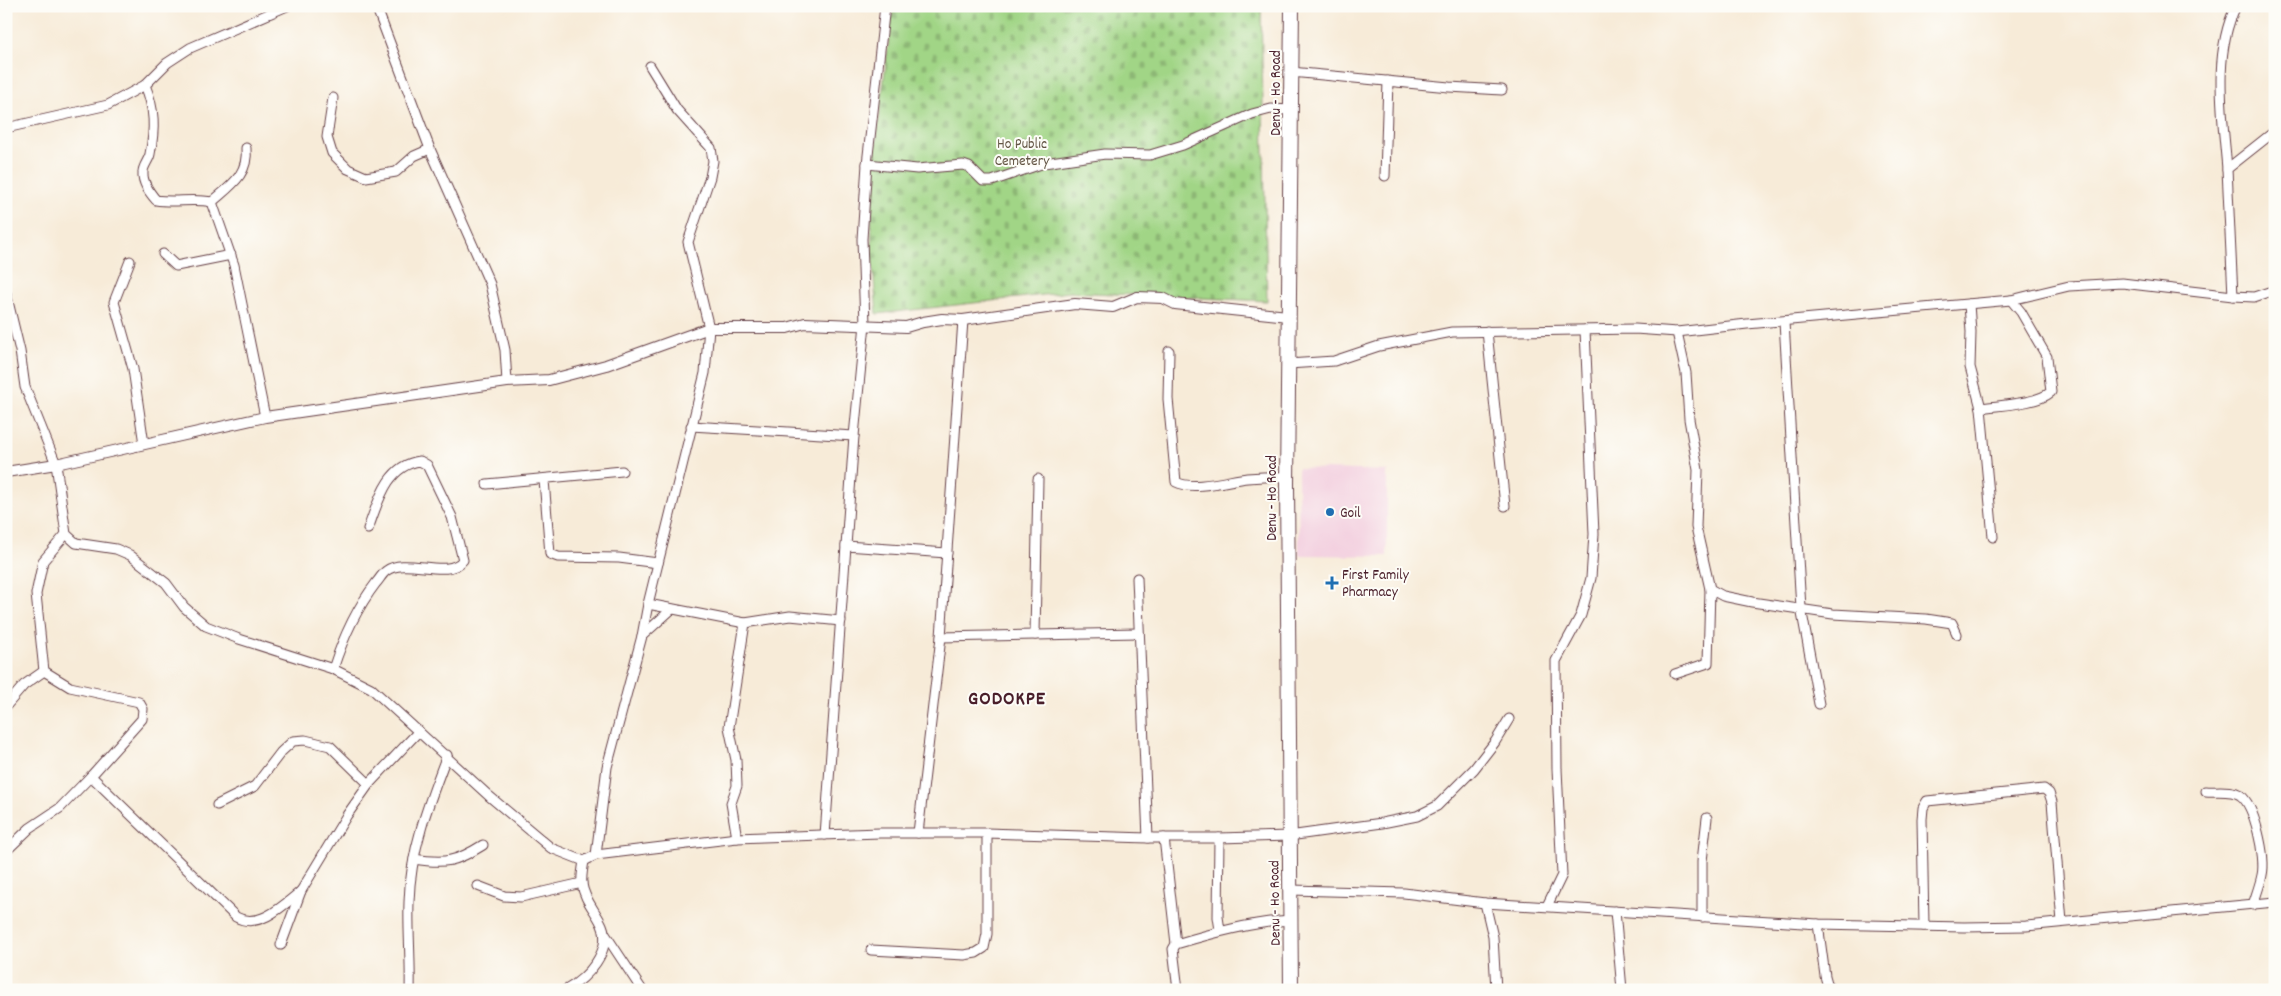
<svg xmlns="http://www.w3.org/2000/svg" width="2281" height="996" viewBox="0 0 2281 996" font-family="Dekko,sans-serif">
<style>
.built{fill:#f3cfdf}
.cemetery{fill:url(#cemetery-stones);stroke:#767a58}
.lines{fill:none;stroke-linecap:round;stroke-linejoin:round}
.minor-casing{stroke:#643e45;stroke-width:11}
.tertiary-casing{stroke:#643e45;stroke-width:12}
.primary-casing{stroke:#643e45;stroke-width:16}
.minor{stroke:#fff;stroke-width:9}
.tertiary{stroke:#fff;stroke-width:10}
.primary{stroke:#fff;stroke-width:14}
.poi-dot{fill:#1f6fb2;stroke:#fdfcf7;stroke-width:2}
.labels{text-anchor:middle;stroke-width:4;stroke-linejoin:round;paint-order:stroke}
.street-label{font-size:15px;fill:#4a1f2b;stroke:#fdfcf7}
.park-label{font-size:15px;fill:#645646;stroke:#fdfcf7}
.poi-label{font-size:15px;fill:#4a1f2b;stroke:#fdfcf7;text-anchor:start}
.district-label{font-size:20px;font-weight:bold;letter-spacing:1px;fill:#4a1f2b;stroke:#fdfcf7}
</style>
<defs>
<pattern id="cemetery-stones" width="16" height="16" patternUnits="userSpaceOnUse" patternTransform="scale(1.25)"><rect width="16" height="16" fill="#a1d586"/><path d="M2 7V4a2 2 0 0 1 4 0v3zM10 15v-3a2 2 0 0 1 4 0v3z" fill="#8cb674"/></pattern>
</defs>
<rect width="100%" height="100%" fill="#fdfcf7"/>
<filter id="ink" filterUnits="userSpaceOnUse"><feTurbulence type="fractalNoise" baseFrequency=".02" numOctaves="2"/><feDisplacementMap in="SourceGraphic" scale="10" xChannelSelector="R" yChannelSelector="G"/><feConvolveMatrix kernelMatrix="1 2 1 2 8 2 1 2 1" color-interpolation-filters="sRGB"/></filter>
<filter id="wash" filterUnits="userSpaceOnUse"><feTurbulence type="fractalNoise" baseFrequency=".0096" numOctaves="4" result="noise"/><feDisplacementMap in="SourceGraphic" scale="20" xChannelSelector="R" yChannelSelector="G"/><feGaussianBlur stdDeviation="1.12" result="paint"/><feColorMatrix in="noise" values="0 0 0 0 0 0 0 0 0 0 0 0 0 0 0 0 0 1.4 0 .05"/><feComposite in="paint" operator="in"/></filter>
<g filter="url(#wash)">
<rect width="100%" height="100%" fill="#f7ebd8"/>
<!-- built -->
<path class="built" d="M1298 468 1387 471V556L1299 555Z"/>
<!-- cemetery -->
<path class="cemetery" d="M893 6H1261L1267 301 1070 292 877 314 872 256 871 184Z"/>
</g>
<g filter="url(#ink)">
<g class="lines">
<!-- minor casing -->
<g class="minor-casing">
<g id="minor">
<path d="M376 6 430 149 490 284 505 350 507 382"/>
<path d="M1291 72 1449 87 1502 90"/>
<path d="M145 85 167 63 190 48 287 6"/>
<path d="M333 98 327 137 332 153 348 169 366 177 396 172 414 156 430 149"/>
<path d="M6 128 108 105 145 85C155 109 155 129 150 154 149 160 143 166 143 172 142 183 150 193 156 200 175 203 193 198 212 202"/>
<path d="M867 164 917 169 963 165 969 167 983 181H992L1044 163 1105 154 1150 155 1183 145 1252 114 1271 109 1291 110"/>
<path d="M2227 169C2223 117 2212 55 2236 6"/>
<path d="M1385 176 1388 81"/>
<path d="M212 202 234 265 265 417"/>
<path d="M212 202C230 186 249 175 246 148"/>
<path d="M163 254 176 266 231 255"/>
<path d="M130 261 114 302 133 369 144 444"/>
<path d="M6 293 20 351 25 387 56 464 66 534 76 543 116 549 130 555 166 583 184 607 206 626 239 639 333 669 371 688 489 796 551 848 584 861 596 855 737 838 880 833H987L1148 838H1219L1289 836 1382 823 1417 816 1437 806 1474 769 1495 742 1509 719"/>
<path d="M2233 296 2254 297 2275 290"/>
<path d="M1969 304 1971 332 1970 367 1981 408 1993 537"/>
<path d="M1784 322 1801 608 1819 704"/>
<path d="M1487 331 1505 506"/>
<path d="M1677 332 1686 373 1689 419 1698 470 1696 527 1710 589 1723 596 1752 602 1833 614 1926 619 1952 623 1957 634"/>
<path d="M1169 351 1168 399 1176 482C1193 491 1229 480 1247 478 1260 477 1273 476 1287 477"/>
<path d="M1288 364 1334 361 1379 346 1452 332 1635 329 1677 332 1747 324 2011 300 2069 286 2122 283 2233 296 2227 169 2275 131"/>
<path d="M1981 408C2000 405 2037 404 2051 392L2047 357 2021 312 2011 300"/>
<path d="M691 426 854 436"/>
<path d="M544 480 550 554 558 557 619 558 658 563"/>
<path d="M487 484 622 471"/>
<path d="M846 546 947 553"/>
<path d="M1137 578 1148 838"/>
<path d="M648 604 745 623"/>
<path d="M1035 635 1038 479"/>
<path d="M642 636 672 609"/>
<path d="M941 637 1138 633"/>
<path d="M333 669C343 638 356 609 376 583 379 580 382 574 386 571 405 556 448 580 463 560L452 517 427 465 420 461C387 465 378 502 368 529"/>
<path d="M44 671 36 594 43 561 66 534"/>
<path d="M1675 674 1708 663 1710 589"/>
<path d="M6 706 24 685 44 671 70 687 139 702 143 709 142 719 91 776 236 917C259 930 284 905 301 891"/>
<path d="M2206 791C2215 792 2232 789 2240 795 2255 805 2266 858 2262 875 2260 885 2256 895 2253 905"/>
<path d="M217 805 255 786 281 752 293 741 305 740 330 746 369 784"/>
<path d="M918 833 941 637 963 320"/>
<path d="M825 835 854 436 865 324 862 239 867 164 885 6"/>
<path d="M737 838 731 803 737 786 736 760 729 727 745 623 790 616 841 621"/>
<path d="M1164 838 1176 944"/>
<path d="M1219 838 1218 917 1220 930"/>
<path d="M6 851 30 828 60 808 91 776"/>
<path d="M596 855 607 767 642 636 648 604 705 373 709 328 688 242 710 177 713 161 711 148 677 110 650 66"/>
<path d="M414 859C445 864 456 862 483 845"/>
<path d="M478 886 504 896 521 897 582 883"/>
<path d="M1291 890 1404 893 1485 903 1818 924 1964 927 2026 926 2275 902"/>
<path d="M1485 903 1493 937 1496 990"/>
<path d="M1547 906 1562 875 1557 769 1556 661 1581 615 1591 578 1594 534 1585 330"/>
<path d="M1615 911 1622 990"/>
<path d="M1702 917V861L1707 818"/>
<path d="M1818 924 1825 976 1829 990"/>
<path d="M1924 926 1922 819 1923 808 1927 801 2044 789 2049 793 2052 802 2062 922"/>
<path d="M605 934 642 990"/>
<path d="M281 945 301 891 347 815 369 784 419 731"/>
<path d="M871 950 964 955 976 953 984 948 987 934V833"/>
<path d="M410 990C411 961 408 931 409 902 410 851 429 802 447 755"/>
<path d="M566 990C587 978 613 951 602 925 596 911 584 900 582 884 581 876 583 868 584 861"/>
<path d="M1178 990 1173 949 1176 944C1213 933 1253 922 1292 920"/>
</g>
</g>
<!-- tertiary casing -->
<g class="tertiary-casing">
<path id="tertiary" d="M6 472 56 464 265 417 507 382 549 380 606 365 709 328H787L805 323 906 327 923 322 942 319 963 320 1075 304 1113 307 1137 297 1163 298 1175 304 1288 316"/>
</g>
<!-- primary casing -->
<g class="primary-casing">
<path id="primary" d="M1291 990 1287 484 1292 6"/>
</g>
<!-- minor -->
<use href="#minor" class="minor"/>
<!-- tertiary -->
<use href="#tertiary" class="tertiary"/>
<!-- primary -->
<use href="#primary" class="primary"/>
</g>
</g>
<!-- markers -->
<g class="poi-dot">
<circle cx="1330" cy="512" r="5"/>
<path d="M1329.5 575.5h5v5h5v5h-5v5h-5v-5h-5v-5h5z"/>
</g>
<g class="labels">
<!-- street labels -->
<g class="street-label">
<text transform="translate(1275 93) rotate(-90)" y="5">Denu - Ho Road</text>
<text transform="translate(1271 498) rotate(-90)" y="5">Denu - Ho Road</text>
<text transform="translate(1274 903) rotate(-91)" y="5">Denu - Ho Road</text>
</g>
<!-- park labels -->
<g class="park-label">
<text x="1022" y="148">Ho Public<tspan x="1022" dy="17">Cemetery</tspan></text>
</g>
<!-- poi labels -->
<g class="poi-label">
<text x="1340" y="517">Goil</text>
<text x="1342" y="579">First Family<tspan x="1342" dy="17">Pharmacy</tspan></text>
</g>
<!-- district labels -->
<g class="district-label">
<text x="1007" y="704">GODOKPE</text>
</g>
</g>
<!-- margin -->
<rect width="2281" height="996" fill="none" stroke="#fdfcf7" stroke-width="25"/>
</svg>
